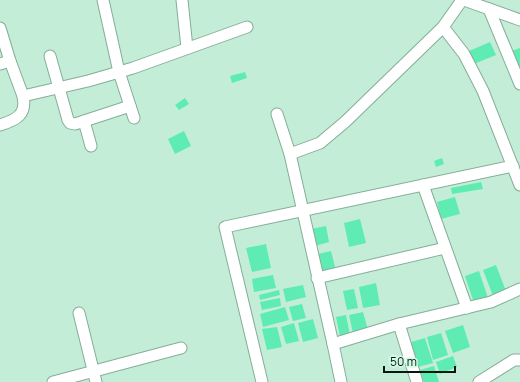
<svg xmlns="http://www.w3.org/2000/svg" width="520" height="382" viewBox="0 0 520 382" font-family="Manrope,sans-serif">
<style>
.building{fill:#5eecb3}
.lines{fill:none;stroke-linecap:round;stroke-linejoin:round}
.minor-casing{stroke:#85ad99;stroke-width:13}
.minor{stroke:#fff;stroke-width:11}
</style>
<rect width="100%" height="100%" fill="#c4edd8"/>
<!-- building -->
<g class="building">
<path d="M490 42 496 55 474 64 469 51Z"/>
<path d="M520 48V66L517 67 511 51Z"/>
<path d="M245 72 247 78 232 83 230 76Z"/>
<path d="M185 98 189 104 179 110 175 105Z"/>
<path d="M184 131 191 146 175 154 168 139Z"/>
<path d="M442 158 444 164 436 167 434 161Z"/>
<path d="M481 182 483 189 452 194 451 188Z"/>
<path d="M455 197 460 214 441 219 437 202Z"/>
<path d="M360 219 366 243 349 247 344 223Z"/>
<path d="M326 226 329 242 315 246 311 229Z"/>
<path d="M266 244 271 268 252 272 246 248Z"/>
<path d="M331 251 336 271 322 274 318 254Z"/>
<path d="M496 265 506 291 493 296 483 270Z"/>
<path d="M479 271 488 298 474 303 465 276Z"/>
<path d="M273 275 276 288 254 292 252 279Z"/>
<path d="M376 283 380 305 363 308 359 287Z"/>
<path d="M303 285 306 297 286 302 283 289Z"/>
<path d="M354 289 358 308 347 310 343 291Z"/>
<path d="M279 290 280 295 260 300 259 295Z"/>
<path d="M280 298 281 306 262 310 260 302Z"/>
<path d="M302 304 306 318 293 321 289 307Z"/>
<path d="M285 307 289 320 263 327 260 314Z"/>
<path d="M363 312 368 330 353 333 349 315Z"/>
<path d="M346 315 350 335 340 337 336 317Z"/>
<path d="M313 319 318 338 303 342 298 323Z"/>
<path d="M294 323 299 341 286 344 281 327Z"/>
<path d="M463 325 470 347 453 353 445 331Z"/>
<path d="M277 327 282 347 267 350 262 329Z"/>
<path d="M441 333 448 355 433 360 427 337Z"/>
<path d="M425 338 433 363 418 367 411 342Z"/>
<path d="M453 356 457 367 440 374 436 362Z"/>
<path d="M434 366 439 382H424L420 370Z"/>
</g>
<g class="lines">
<!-- minor casing -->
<g class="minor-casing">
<g id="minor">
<path d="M103 0 119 72 134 118"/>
<path d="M182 0 187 48"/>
<path d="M464 0 520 20"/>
<path d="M489 9 520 84"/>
<path d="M443 27 464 54 483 91 520 185"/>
<path d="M0 28 10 61 23 96"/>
<path d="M50 56 68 120 70 123 75 124 130 106"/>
<path d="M0 64 10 61"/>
<path d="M277 114 290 154 333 344"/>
<path d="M84 121 91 146"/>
<path d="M0 125C16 120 27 115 23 96L88 81 133 68 247 27"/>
<path d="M290 154 320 143 345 122 443 27 462 0"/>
<path d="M423 185 467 308"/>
<path d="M317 278 445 248"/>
<path d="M79 313 96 382"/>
<path d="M399 324 417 382"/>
<path d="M53 382 181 348"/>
<path d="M262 382 225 227 513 166"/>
<path d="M341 382 333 344 399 324 491 302 520 289"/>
<path d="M479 382 514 360H520"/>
</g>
</g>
<!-- minor -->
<use href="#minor" class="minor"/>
</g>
<!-- scale -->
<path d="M384 366v6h71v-6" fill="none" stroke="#081710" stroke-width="2"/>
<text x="390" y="366" font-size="12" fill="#081710" stroke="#d1fbe5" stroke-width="3" paint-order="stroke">50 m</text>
</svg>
